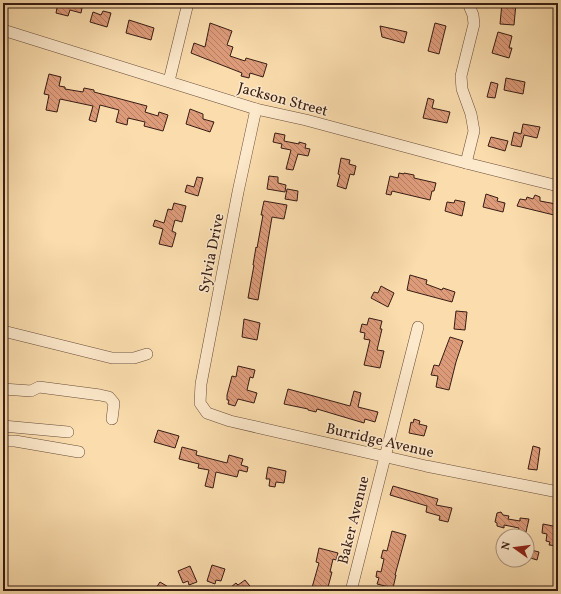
<svg xmlns="http://www.w3.org/2000/svg" width="561" height="594" viewBox="0 0 561 594" font-family="Vollkorn,serif">
<style>
.building{fill:url(#building-back-hatch);stroke:#371c13}
.lines{fill:none;stroke-linecap:round;stroke-linejoin:round}
.minor-casing{stroke:#684c3a;stroke-width:12}
.minor{stroke:#fce8ca;stroke-width:11}
.labels{text-anchor:middle;stroke-width:3;stroke-linejoin:round;paint-order:stroke}
.street-label{font-size:15px;fill:#371c13;stroke:#fce8ca}
</style>
<defs>
<pattern id="building-back-hatch" width="6" height="6" patternUnits="userSpaceOnUse"><rect width="6" height="6" fill="#dd9b7a"/><path d="M-1 5l2 2M0 0l6 6M5-1l2 2" fill="none" stroke="#b47e63"/></pattern>
</defs>
<rect width="100%" height="100%" fill="#fadcad"/>
<filter id="stains"><feTurbulence type="fractalNoise" baseFrequency=".005" numOctaves="4"/><feColorMatrix values="0 0 0 0 .2 0 0 0 0 .09 0 0 0 0 .02 0 0 0 .5 -.17"/></filter>
<radialGradient id="worn" r=".72"><stop offset=".6" stop-color="#630" stop-opacity="0"/><stop offset="1" stop-color="#630" stop-opacity=".3"/></radialGradient>
<!-- building -->
<g class="building">
<path d="M58 3H83L81 13 70 10 68 16 56 13Z"/>
<path d="M502 3H516L514 25 500 24Z"/>
<path d="M103 11 111 13 107 27 90 22 93 12 101 15Z"/>
<path d="M129 20 154 28 151 40 126 33Z"/>
<path d="M210 23 232 31 227 45 233 47 230 56 245 61 246 58 267 64 263 77 250 73 249 78 241 76 242 73 191 53 194 43 205 47Z"/>
<path d="M435 23 446 26 439 54 428 51Z"/>
<path d="M380 26 407 32 404 43 382 37Z"/>
<path d="M498 32 512 36 509 48H512L509 58 492 53Z"/>
<path d="M49 74 61 77 59 86 65 87V89L83 92 84 88 94 90V92L147 106 145 112 158 116 159 112 168 115 163 131 144 126 145 122 128 118 127 125 116 122 119 110 100 105 96 122 89 120 93 106 60 99 57 112 46 110 49 95 44 94Z"/>
<path d="M506 78 525 82 523 94 504 90Z"/>
<path d="M491 82 498 84 495 98 487 97Z"/>
<path d="M428 98 434 100 432 108 450 112 447 123 423 118Z"/>
<path d="M190 109 203 114V119L214 122 210 132 186 124Z"/>
<path d="M523 124 540 127 537 138 524 135 521 147 511 145 514 132 521 134Z"/>
<path d="M275 133 285 135 284 141 299 144V142L306 144 305 148 310 149 308 156 298 154 293 170 286 169 291 150 281 148 282 144 273 142Z"/>
<path d="M491 137 508 141 505 151 488 146Z"/>
<path d="M341 158 350 160 349 164 356 166 354 175 350 174 346 189 337 186 340 175 338 174Z"/>
<path d="M399 173 404 174V173L414 175V178L436 183 434 191H432L430 200 392 191 391 195 386 194 390 176 398 178Z"/>
<path d="M269 176 278 177V183L286 185 285 192 267 189Z"/>
<path d="M197 177 203 178 198 196 185 192 187 185 194 187Z"/>
<path d="M287 189 298 191 297 201 285 199Z"/>
<path d="M486 194 498 198 497 201 505 203 503 212 483 207Z"/>
<path d="M535 195 540 197V201L556 204 554 215 517 206 520 199 526 200 527 197 533 199Z"/>
<path d="M455 200 465 202 462 216 445 211 447 202 454 203Z"/>
<path d="M264 201 287 205 284 219 272 217 258 300 248 298 254 265H253L256 247 257 248 263 215H261Z"/>
<path d="M174 203 186 206 182 222 175 220 172 231 176 233 172 247 159 244 163 229 153 226 155 220 164 223 168 209 172 210Z"/>
<path d="M410 275 427 280 426 284 442 290 443 288 455 292 452 302 407 290Z"/>
<path d="M381 286 394 293 388 307 371 298 374 292 378 293Z"/>
<path d="M456 311 467 312 465 330 454 329Z"/>
<path d="M369 318 382 321 380 329H382L377 350 384 351 380 368 364 365 370 340 364 339 365 333 360 332 362 324 367 325Z"/>
<path d="M244 319 260 323 257 340 242 337Z"/>
<path d="M450 337 463 341 456 362 449 390 436 387 438 376 431 375 434 365 439 366Z"/>
<path d="M238 366 255 370 253 378 250 377 247 390 257 393 254 403 238 399 235 406 228 404 229 400H227V395L232 376 236 377Z"/>
<path d="M288 389 350 406 354 391 361 393 358 407 378 412 375 422 365 419 364 423 317 409 316 412 308 410V409L284 404Z"/>
<path d="M414 419 420 421 419 424 427 426 424 436 409 433 411 422 413 423Z"/>
<path d="M158 430 179 436 175 448 154 442Z"/>
<path d="M533 446 540 448 537 470 528 469Z"/>
<path d="M182 447 197 451 196 455 227 463 229 455 243 459 241 465 248 467 247 472 239 470 237 477 216 472 213 488 205 486 209 470 198 468 199 464 179 459Z"/>
<path d="M268 467 286 471 284 483 276 482 275 487 269 486 270 479H266Z"/>
<path d="M393 486 438 499 436 505 452 508 448 522 439 520 440 516 426 512 427 506 390 495Z"/>
<path d="M501 512 503 515 509 516 508 519 520 521V518L529 519 526 532 518 531 519 528 504 525V528L497 526V523L495 522 497 513Z"/>
<path d="M543 524 558 527V546L549 545 550 542 546 541 547 534 542 533Z"/>
<path d="M392 531 406 535 395 575H396L393 588 377 584 379 578 376 577 377 571 381 572 384 559 381 558 383 550 387 551Z"/>
<path d="M319 548 338 553 336 560 333 559 330 572H332L327 591H311L319 563 316 562Z"/>
<path d="M527 549 539 552 537 560 527 557Z"/>
<path d="M212 565 225 569 221 581 216 580 215 584 207 581Z"/>
<path d="M190 566 197 582 189 585 188 581 183 583 178 571Z"/>
<path d="M245 580 254 591H226L236 583 238 585Z"/>
<path d="M160 582 175 591H154Z"/>
</g>
<g class="lines">
<!-- minor casing -->
<g class="minor-casing">
<g id="minor">
<path d="M3 30 256 109 306 120 466 163 558 186"/>
<path d="M169 81 188 3"/>
<path d="M256 109 238 192 201 384 200 403 207 413 230 421 426 466 558 492"/>
<path d="M466 163 474 131 471 114 462 89 461 76 474 24 473 15 468 3"/>
<path d="M3 331 112 358H134L147 354"/>
<path d="M3 389 31 391 39 387 100 395 109 397 114 403 112 419"/>
<path d="M3 426 68 432"/>
<path d="M3 441H15L79 452"/>
<path d="M351 591 418 327"/>
</g>
</g>
<!-- minor -->
<use href="#minor" class="minor"/>
</g>
<g class="labels">
<!-- street labels -->
<g class="street-label">
<text transform="translate(283 99) rotate(15)" y="5">Jackson Street</text>
<text transform="translate(211 253) rotate(-79)" y="5">Sylvia Drive</text>
<text transform="translate(380 440) rotate(13)" y="5">Burridge Avenue</text>
<text transform="translate(353 520) rotate(-76)" y="5">Baker Avenue</text>
</g>
</g>
<!-- margin -->
<rect width="561" height="594" fill="none" stroke="#fadcad" stroke-width="16"/>
<rect x="4" y="4" width="553" height="586" fill="none" stroke="#371c13" stroke-width="2"/>
<rect x="8" y="8" width="545" height="578" fill="none" stroke="#371c13"/>
<!-- north arrow -->
<g transform="translate(515 548) rotate(284)"><circle r="19" fill="#fce8ca" stroke="#ad9681"/>
<path d="M0-3L7 15L0 10L-7 15Z" fill="#8f2418"/>
<text y="-6" font-size="11" font-weight="bold" text-anchor="middle" fill="#371c13">N</text>
</g>
<rect width="100%" height="100%" filter="url(#stains)"/>
<rect width="100%" height="100%" fill="url(#worn)"/>
</svg>
